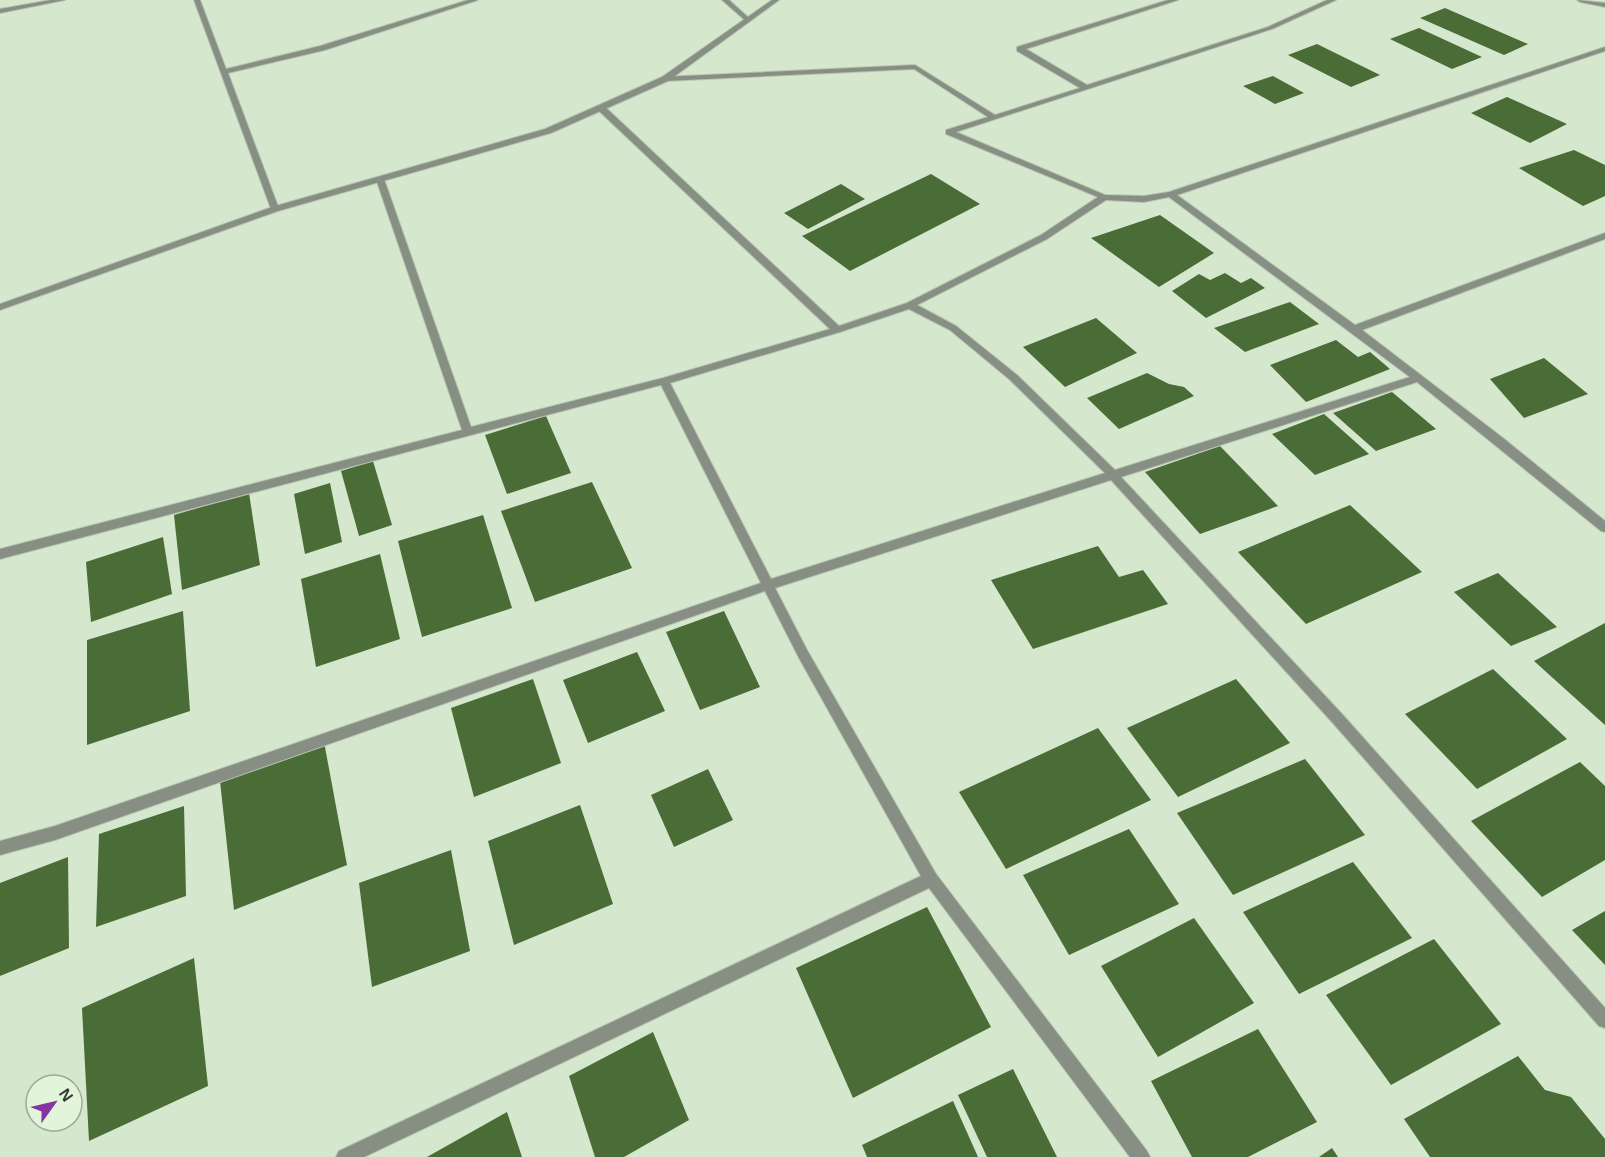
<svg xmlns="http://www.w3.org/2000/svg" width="1605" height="1157" viewBox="0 0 1605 1157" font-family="Arial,sans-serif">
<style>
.building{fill:#4a6c36}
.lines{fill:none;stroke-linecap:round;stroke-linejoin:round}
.minor-casing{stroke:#b5c4ae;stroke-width:2}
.tertiary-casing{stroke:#b5c4ae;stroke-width:2}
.minor{fill:#878e83;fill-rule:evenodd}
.tertiary{fill:#878e83;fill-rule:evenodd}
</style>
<rect width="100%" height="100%" fill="#d5e7cd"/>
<!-- building -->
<g class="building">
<path d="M1445 8 1528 44 1504 55 1420 18Z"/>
<path d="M1419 28 1482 57 1452 69 1390 39Z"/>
<path d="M1317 44 1380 75 1351 87 1288 55Z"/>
<path d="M1273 76 1304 93 1275 104 1243 86Z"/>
<path d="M1507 97 1567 124 1530 143 1471 113Z"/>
<path d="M1574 150 1605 165V196L1583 206 1519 168Z"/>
<path d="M931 174 980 204 850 271 802 236Z"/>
<path d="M841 184 865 199 808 229 784 213Z"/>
<path d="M1160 215 1214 253 1159 287 1091 238Z"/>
<path d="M1225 273 1241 283 1251 278 1265 288 1206 318 1172 291 1199 274 1210 280Z"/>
<path d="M1290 302 1319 324 1245 352 1214 328Z"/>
<path d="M1096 318 1137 353 1065 387 1023 347Z"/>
<path d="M1336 340 1358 357 1370 352 1390 369 1306 402 1270 365Z"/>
<path d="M1544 358 1588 394 1524 418 1490 379Z"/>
<path d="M1147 373 1169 384 1184 387 1194 396 1119 429 1087 398Z"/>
<path d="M1392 392 1436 429 1376 451 1333 413Z"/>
<path d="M1324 414 1369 454 1315 475 1272 434Z"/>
<path d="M546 416 571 473 507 494 485 435Z"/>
<path d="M1220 446 1278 506 1200 534 1145 472Z"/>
<path d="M373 461 392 525 359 536 341 471Z"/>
<path d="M592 482 632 568 535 602 501 511Z"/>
<path d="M330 483 342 542 305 554 294 494Z"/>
<path d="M249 493 260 565 182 590 174 515Z"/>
<path d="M1350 505 1422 572 1306 624 1238 552Z"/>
<path d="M483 515 512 608 422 637 398 541Z"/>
<path d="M163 537 172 594 91 622 86 562Z"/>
<path d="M1098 546 1119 577 1143 570 1168 604 1033 649 991 580Z"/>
<path d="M380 554 400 639 316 667 301 579Z"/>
<path d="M1498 573 1557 627 1511 646 1454 592Z"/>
<path d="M183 611 190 711 87 745V640Z"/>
<path d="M724 611 760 687 700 710 666 632Z"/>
<path d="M1605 623V725L1534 661Z"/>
<path d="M637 652 665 711 588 743 563 680Z"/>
<path d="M1493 669 1567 739 1477 789 1405 714Z"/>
<path d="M533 679 561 763 474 797 451 708Z"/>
<path d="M1236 679 1290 743 1178 797 1127 728Z"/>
<path d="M1098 728 1151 800 1006 869 959 792Z"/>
<path d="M324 742 347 865 234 910 220 781Z"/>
<path d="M1305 759 1365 835 1233 895 1177 813Z"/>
<path d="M1580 762 1605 786V860L1542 897 1471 821Z"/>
<path d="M708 769 733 820 674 847 651 795Z"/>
<path d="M580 805 613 904 514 945 488 841Z"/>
<path d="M184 806 186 896 96 927 99 834Z"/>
<path d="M1129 829 1179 904 1069 955 1023 875Z"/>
<path d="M451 850 470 951 372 987 359 883Z"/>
<path d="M68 857 69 948 0 976V883Z"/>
<path d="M1353 862 1412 938 1299 994 1243 912Z"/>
<path d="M927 907 991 1027 853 1098 796 968Z"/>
<path d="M1605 911V965L1572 930Z"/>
<path d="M1194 918 1254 1003 1158 1057 1101 966Z"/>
<path d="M1434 939 1501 1024 1391 1085 1326 995Z"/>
<path d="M194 958 208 1086 89 1141 82 1008Z"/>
<path d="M1258 1029 1317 1122 1248 1157H1192L1151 1081Z"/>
<path d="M653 1032 689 1120 624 1157H595L569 1076Z"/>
<path d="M1518 1056 1545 1090 1571 1097 1605 1139V1157H1430L1404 1119Z"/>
<path d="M1013 1069 1057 1157H987L958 1095Z"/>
<path d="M953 1101 978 1157H867L862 1145Z"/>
<path d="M507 1112 522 1157H427Z"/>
<path d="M1332 1148 1338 1157H1319Z"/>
</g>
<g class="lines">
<!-- minor casing -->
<g class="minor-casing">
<g id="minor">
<path d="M51 0H65L0 13V9Z"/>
<path d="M194 0H200L226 69 320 46 468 0H478L325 50 228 73 279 209 275 212 271 209Z"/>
<path d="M722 0H729L750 19V21H746Z"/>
<path d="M1168 0H1178L1026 49 1087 85 1268 27 1327 0H1336L1272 29 956 132 1105 195 1144 196 1169 192 1605 47V51L1177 195 1355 325 1605 233V239L1362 330 1503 438 1605 521V532L1601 531 1417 382 1121 477 1342 714 1605 1008V1028L1599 1026 1332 722 1111 480 775 588 807 650 936 874 1147 1151 1150 1157H1130L929 888 364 1157H336L339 1151 921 876 799 658 765 591 55 840 0 855V841L55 826 761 583 661 385 0 559V549L462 430 376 179 377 177 384 179 471 427 663 378 830 329 598 110V106H604L839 326 907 303 1041 235 1098 197 946 134V130L988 117 914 69 665 81H662V77L915 65 995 115 1080 88 1017 51V47ZM1169 197 1410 377 1115 470 1017 375 956 326 917 305 1047 239 1106 200 1144 202ZM909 309 950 330 1009 379 1105 473 771 579 670 383 840 332Z"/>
<path d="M1577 0 1605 3V7L1580 2Z"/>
</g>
</g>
<!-- tertiary casing -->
<g class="tertiary-casing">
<path id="tertiary" d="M772 0H779L668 81 551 133 278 211 0 310V304L272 207 545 129 662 77Z"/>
</g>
<!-- minor -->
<use href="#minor" class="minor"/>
<!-- tertiary -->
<use href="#tertiary" class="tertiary"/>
</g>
<!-- north arrow -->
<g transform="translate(54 1103) rotate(56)"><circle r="28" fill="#e2f4da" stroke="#9caa96" stroke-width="1.5"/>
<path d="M0-4.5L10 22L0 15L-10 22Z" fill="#8534a4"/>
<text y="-9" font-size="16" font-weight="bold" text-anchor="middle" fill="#333a30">N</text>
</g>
</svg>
